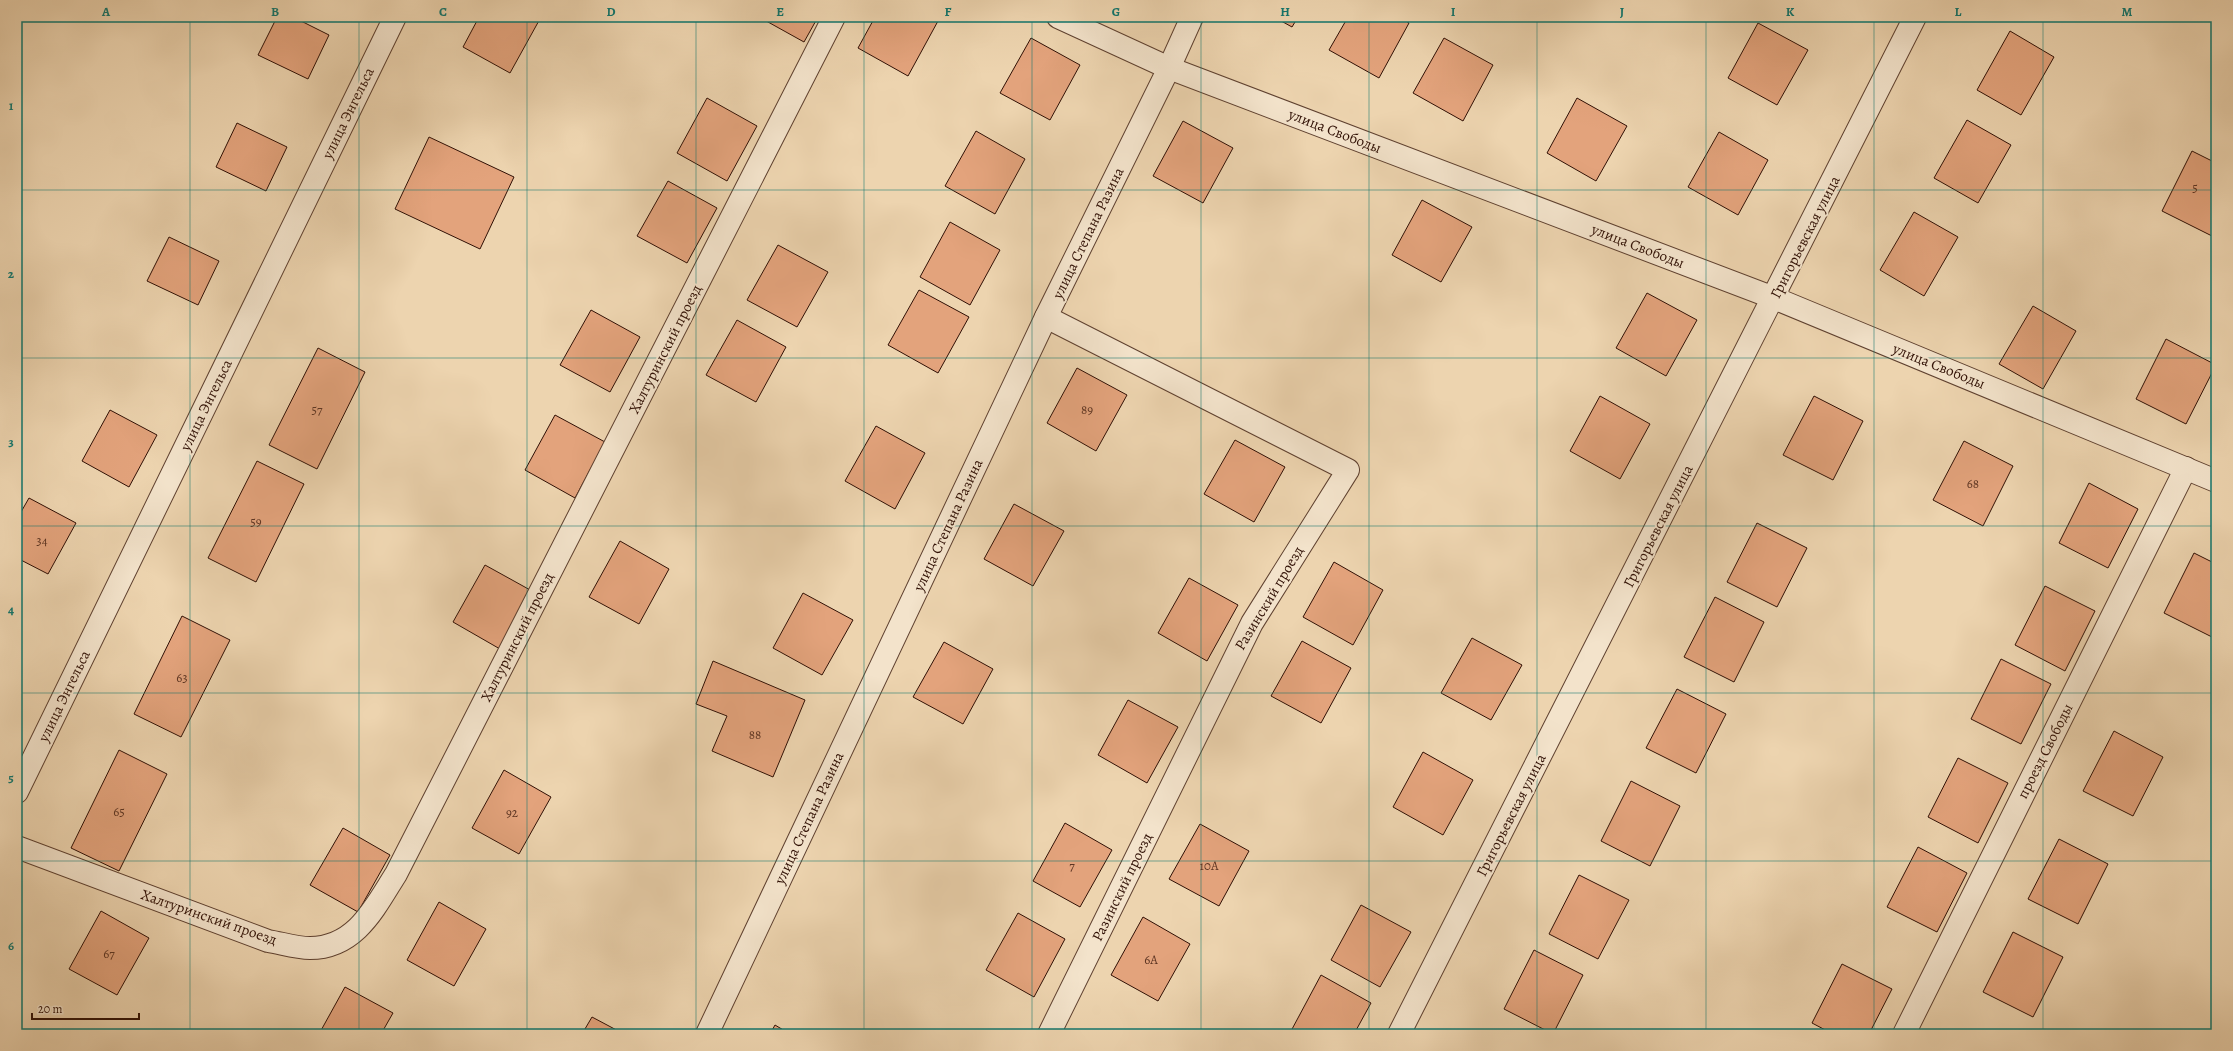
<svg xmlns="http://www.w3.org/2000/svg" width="2233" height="1051" viewBox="0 0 2233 1051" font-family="Alegreya,serif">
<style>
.building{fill:#e3a37c;stroke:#301005}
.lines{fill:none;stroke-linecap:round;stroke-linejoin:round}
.street-casing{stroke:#5f4130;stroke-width:24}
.street{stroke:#f3e3cb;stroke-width:22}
.grid{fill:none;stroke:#0f766e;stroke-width:1;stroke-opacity:0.55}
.labels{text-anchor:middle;stroke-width:4;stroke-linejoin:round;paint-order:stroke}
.number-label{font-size:13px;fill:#5d3523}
.street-label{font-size:15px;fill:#301005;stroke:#f3e3cb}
.neatline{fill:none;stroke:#0f766e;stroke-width:1.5}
.grid-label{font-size:13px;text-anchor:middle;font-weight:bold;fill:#0f766e}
</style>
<rect width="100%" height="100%" fill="#edd4af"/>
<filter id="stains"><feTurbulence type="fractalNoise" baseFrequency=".005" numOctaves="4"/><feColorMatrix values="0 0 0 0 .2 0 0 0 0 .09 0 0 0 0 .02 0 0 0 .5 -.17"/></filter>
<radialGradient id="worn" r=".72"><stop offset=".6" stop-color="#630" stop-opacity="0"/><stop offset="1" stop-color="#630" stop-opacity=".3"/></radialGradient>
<!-- building -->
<g class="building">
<path d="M277 17H293L329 35 308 79 258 55Z"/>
<path d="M479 17H541L510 73 463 47Z"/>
<path d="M759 17H818L804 42Z"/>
<path d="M875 17H932L938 21 908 76 858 48Z"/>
<path d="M1274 17H1298L1292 27Z"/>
<path d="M1348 17H1399L1409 23 1379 78 1329 50Z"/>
<path d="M1758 23 1808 50 1777 105 1728 78Z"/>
<path d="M2010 31 2054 57 2021 115 1977 90Z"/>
<path d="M1031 38 1080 65 1050 120 1000 93Z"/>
<path d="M1444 38 1493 65 1463 121 1413 93Z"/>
<path d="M707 98 757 126 727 181 677 153Z"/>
<path d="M1577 98 1627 126 1596 181 1547 153Z"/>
<path d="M1967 120 2011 145 1978 203 1934 178Z"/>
<path d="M1183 121 1233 148 1203 203 1153 176Z"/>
<path d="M237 123 287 147 266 191 216 167Z"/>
<path d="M976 131 1025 159 995 214 945 186Z"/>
<path d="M1719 132 1768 160 1738 215 1688 187Z"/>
<path d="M429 137 514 177 480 249 395 209Z"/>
<path d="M2192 151 2216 163V227L2212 236 2162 211Z"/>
<path d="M668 181 717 208 687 263 637 236Z"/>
<path d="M1422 200 1472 227 1441 282 1392 255Z"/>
<path d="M1914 212 1958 237 1924 296 1880 270Z"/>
<path d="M950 222 1000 250 970 305 920 277Z"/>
<path d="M169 237 219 261 198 305 147 281Z"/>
<path d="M778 245 828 272 797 327 747 300Z"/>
<path d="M919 290 969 317 938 373 888 345Z"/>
<path d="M1647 293 1697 320 1666 376 1616 348Z"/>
<path d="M2033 306 2076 331 2043 389 1999 364Z"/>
<path d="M591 310 640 337 610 392 560 365Z"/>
<path d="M737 320 786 347 756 402 706 375Z"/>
<path d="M2166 339 2216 365 2186 424 2136 399Z"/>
<path d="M318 348 365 372 317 469 269 445Z"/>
<path d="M1077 368 1127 395 1096 451 1047 423Z"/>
<path d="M1600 396 1650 424 1620 479 1570 451Z"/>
<path d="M1814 396 1863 421 1833 480 1783 455Z"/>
<path d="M110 410 157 435 129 487 82 461Z"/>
<path d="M555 415 605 442 575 498 525 470Z"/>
<path d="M876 426 925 453 895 509 845 481Z"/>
<path d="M1235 440 1285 467 1254 522 1204 494Z"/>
<path d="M1964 441 2013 466 1983 526 1933 500Z"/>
<path d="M257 461 304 484 256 582 208 558Z"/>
<path d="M2089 483 2138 509 2108 568 2059 543Z"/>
<path d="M29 498 76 523 48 574 17 558V519Z"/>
<path d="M1014 504 1064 531 1033 586 984 559Z"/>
<path d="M1757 523 1807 548 1777 607 1727 582Z"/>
<path d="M620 541 669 569 639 624 589 597Z"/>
<path d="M2194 553 2216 564V633L2214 638 2164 613Z"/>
<path d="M1334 562 1383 590 1353 645 1303 617Z"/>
<path d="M485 565 532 591 500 649 453 622Z"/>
<path d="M1189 578 1238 605 1207 661 1158 633Z"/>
<path d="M2045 586 2095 611 2065 671 2015 645Z"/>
<path d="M803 593 853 620 822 675 773 648Z"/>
<path d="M1715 597 1764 622 1734 682 1684 657Z"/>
<path d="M182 616 230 640 181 737 134 714Z"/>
<path d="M1472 638 1522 665 1491 720 1441 693Z"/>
<path d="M1302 641 1351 668 1321 723 1271 696Z"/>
<path d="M944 642 993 669 963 724 913 697Z"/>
<path d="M2001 659 2051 684 2021 744 1971 719Z"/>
<path d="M713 661 805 700 773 777 712 751 727 716 696 704Z"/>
<path d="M1677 689 1726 714 1696 773 1646 748Z"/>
<path d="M1128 700 1178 727 1147 783 1098 755Z"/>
<path d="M2114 731 2163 757 2133 816 2083 791Z"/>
<path d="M119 750 167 774 119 871 71 848Z"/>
<path d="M1423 752 1473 780 1443 835 1393 807Z"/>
<path d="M1958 758 2008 783 1978 843 1928 817Z"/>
<path d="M504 770 551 797 519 854 472 828Z"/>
<path d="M1631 781 1680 806 1650 866 1601 841Z"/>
<path d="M1065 823 1112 850 1080 907 1033 881Z"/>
<path d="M1200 824 1249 851 1219 906 1169 879Z"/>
<path d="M343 828 390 855 358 912 310 885Z"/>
<path d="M2059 839 2108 864 2078 924 2028 899Z"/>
<path d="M1918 847 1967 873 1937 932 1887 907Z"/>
<path d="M1579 875 1629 900 1598 959 1549 934Z"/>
<path d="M439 902 486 929 454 986 407 960Z"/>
<path d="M1361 905 1411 932 1380 987 1331 960Z"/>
<path d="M101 911 149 938 117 995 69 969Z"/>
<path d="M1018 913 1065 939 1034 997 986 970Z"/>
<path d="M1143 917 1190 944 1158 1001 1111 975Z"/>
<path d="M2013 932 2063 957 2033 1017 1983 992Z"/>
<path d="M1534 950 1583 975 1553 1034 1504 1009Z"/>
<path d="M1842 964 1892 989 1869 1034H1833L1812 1023Z"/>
<path d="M1321 975 1371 1003 1354 1034H1297L1291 1031Z"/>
<path d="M345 987 393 1013 381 1034H319Z"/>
<path d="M592 1017 624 1034H582Z"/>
<path d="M775 1025 790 1034H770Z"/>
</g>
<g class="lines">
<!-- street casing -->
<g class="street-casing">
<g id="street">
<path d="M1058 17 1169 68 1774 298 2216 481"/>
<path d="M1046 317 1348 470 1252 623 1049 1034"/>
<path d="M17 792 395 17"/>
<path d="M17 847 268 941C281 943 296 948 310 948 356 948 375 907 396 874L834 17"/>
<path d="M707 1034 1046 317 1169 68 1192 17"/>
<path d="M1399 1034 1915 17"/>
<path d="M1904 1034 2186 468"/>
</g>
</g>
<!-- street -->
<use href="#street" class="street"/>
</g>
<!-- grid -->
<path class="grid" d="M190 17V1034M359 17V1034M527 17V1034M696 17V1034M864 17V1034M1032 17V1034M1201 17V1034M1369 17V1034M1537 17V1034M1706 17V1034M1874 17V1034M2043 17V1034M17 190H2216M17 358H2216M17 526H2216M17 693H2216M17 861H2216"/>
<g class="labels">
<!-- number labels -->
<g class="number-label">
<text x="2195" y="192">5</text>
<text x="317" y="414">57</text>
<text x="1087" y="414">89</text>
<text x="1973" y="488">68</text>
<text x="256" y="526">59</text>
<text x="42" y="545">34</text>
<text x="182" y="682">63</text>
<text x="755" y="739">88</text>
<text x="119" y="816">65</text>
<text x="512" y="817">92</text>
<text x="1072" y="870">7</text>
<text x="1209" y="870">10А</text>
<text x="109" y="958">67</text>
<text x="1151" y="964">6А</text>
</g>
<!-- street labels -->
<g class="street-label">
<text transform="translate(348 113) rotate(-64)" y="5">улица Энгельса</text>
<text transform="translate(1335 131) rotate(21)" y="5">улица Свободы</text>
<text transform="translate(1088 233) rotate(-64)" y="5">улица Степана Разина</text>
<text transform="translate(1805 237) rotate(-63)" y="5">Григорьевская улица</text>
<text transform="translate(1638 246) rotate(21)" y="5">улица Свободы</text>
<text transform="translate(665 349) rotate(-63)" y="5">Халтуринский проезд</text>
<text transform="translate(1939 366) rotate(22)" y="5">улица Свободы</text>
<text transform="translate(206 405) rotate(-64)" y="5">улица Энгельса</text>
<text transform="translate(948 525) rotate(-65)" y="5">улица Степана Разина</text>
<text transform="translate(1658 526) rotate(-63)" y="5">Григорьевская улица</text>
<text transform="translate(1269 598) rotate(-59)" y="5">Разинский проезд</text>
<text transform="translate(517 637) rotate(-63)" y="5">Халтуринский проезд</text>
<text transform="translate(64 696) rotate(-64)" y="5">улица Энгельса</text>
<text transform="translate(2045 751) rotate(-63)" y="5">проезд Свободы</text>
<text transform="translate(1511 815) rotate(-63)" y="5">Григорьевская улица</text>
<text transform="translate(809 818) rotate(-65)" y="5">улица Степана Разина</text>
<text transform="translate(1122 887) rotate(-64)" y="5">Разинский проезд</text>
<text transform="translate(209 917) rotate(19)" y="5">Халтуринский проезд</text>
</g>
</g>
<!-- margin -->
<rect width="2233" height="1051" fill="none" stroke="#edd4af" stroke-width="44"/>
<!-- scale -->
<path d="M32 1013v6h107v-6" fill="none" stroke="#301005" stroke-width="2"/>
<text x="38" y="1013" font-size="12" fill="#301005" stroke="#f3e3cb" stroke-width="3" paint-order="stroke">20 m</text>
<rect x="22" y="22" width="2189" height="1007" class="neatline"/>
<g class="grid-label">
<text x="106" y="16">A</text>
<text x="275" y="16">B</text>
<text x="443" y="16">C</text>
<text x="611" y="16">D</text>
<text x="780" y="16">E</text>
<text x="948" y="16">F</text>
<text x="1116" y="16">G</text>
<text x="1285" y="16">H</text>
<text x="1453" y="16">I</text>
<text x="1622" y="16">J</text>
<text x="1790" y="16">K</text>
<text x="1958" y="16">L</text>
<text x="2127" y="16">M</text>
<text x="11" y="110">1</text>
<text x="11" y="278">2</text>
<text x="11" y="446">3</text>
<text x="11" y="614">4</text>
<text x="11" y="782">5</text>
<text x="11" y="950">6</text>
</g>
<rect width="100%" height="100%" filter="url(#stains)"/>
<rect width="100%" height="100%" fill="url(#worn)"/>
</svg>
